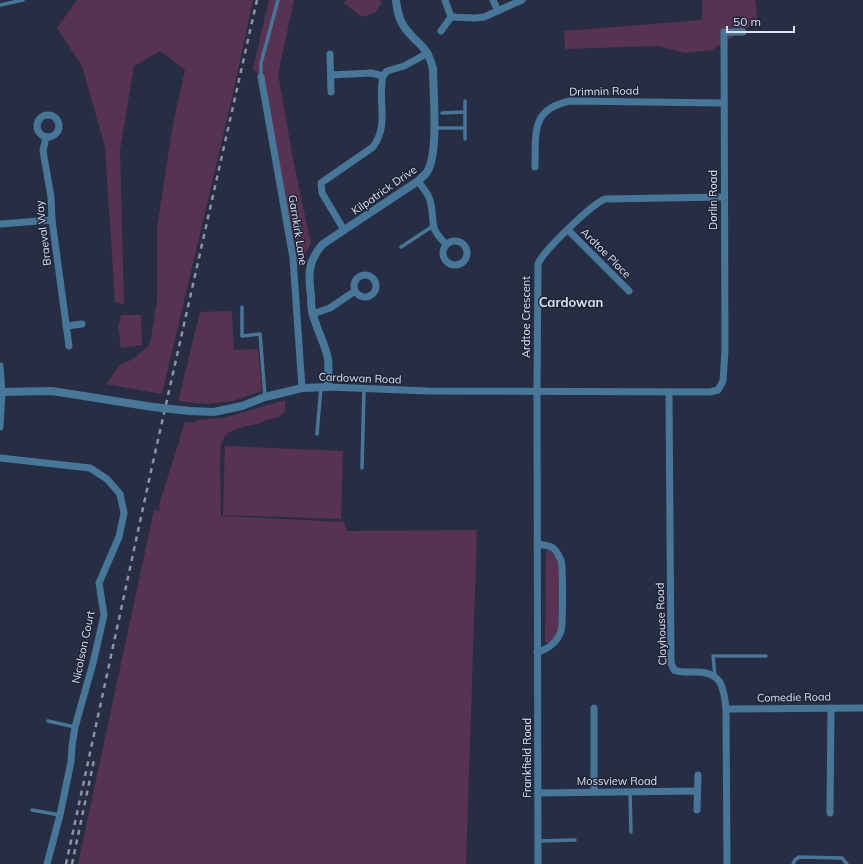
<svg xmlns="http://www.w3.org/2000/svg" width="863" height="864" viewBox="0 0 863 864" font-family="Mulish,sans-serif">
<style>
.green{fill:#573251}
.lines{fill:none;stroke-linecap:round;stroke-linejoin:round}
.service{stroke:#477798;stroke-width:3.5}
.minor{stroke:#477798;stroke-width:7}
.tertiary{stroke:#477798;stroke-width:8}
.rail{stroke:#8f94a5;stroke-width:2.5;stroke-dasharray:5 5;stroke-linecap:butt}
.tertiary-bridge{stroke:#477798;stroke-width:8}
.labels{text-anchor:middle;stroke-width:3;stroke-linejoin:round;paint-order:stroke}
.street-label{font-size:11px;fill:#dde1ef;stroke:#1e2438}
.quarter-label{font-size:13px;font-weight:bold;fill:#dde1ef;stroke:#1e2438}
</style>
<rect width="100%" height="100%" fill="#272e43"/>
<!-- green -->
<g class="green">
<path d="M77 0H253L232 98 162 394 106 384 119 366 136 357 150 344 157 301V228L173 124 185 70 160 51 134 66 120 150 124 304 115 302 105 147 82 66 57 28Z"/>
<path d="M269 0H294L278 74 294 164 311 244 298 266 262 76H260L253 69Z"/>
<path d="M347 0H379L382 2 375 13 362 17 344 3Z"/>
<path d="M702 0H755L758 21 712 50 685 53 658 46 565 49 564 31 702 20Z"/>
<path d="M232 311 234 350 258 349 262 391 233 401 205 404 178 401 200 312Z"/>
<path d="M121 315H141L142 345 121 348 118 327Z"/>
<path d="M285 400V412L279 417 266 420 257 424 239 428 227 433 221 443 220 462 221 516 344 522 347 531 477 530 466 864H78L154 510 159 511 160 506 159 505 185 422 195 423 196 420 223 418Z"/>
<path d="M225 446 343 451 341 519 223 515Z"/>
<path d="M549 550 557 559 560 564V630L549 643 545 642 546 551Z"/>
</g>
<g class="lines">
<!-- service -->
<g class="service">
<path d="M0 5 23 0"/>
<path d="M261 77V63L278 0"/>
<path d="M442 113 464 112"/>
<path d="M435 128H464"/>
<path d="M465 139V101"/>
<path d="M401 247 433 226"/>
<path d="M242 307V336L260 334 265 396"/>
<path d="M317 434 321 387"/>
<path d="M362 468 364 389"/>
<path d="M715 676 713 656H766"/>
<path d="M48 721 75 727"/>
<path d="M630 791 631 832"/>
<path d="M32 810 60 815"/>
<path d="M538 841 575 840"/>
<path d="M793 864 795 860 799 857 842 858 847 864"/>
</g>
<!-- minor -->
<g class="minor">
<path d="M445 0 451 17"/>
<path d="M493 0 498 11"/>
<path d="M441 31 451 17 475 18 484 17 522 0"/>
<path d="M330 54 331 92"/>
<path d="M331 75 371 73 383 76 387 71 404 66 428 53"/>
<path d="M261 77 293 258 302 388"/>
<circle cx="48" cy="126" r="11"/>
<path d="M46 137 43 151 51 197 52 220 69 346"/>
<path d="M535 167C536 134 530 109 570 101L723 103"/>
<path d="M418 181C422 187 428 193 430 200 436 222 427 226 446 244"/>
<path d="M0 224 52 220"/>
<path d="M344 230 322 193 321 183 373 147C390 123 377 102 383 76"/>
<path d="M568 230 629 291"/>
<circle cx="455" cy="253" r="12"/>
<circle cx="365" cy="286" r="11"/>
<path d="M313 314 330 308 355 291"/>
<path d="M66 326 82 324"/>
<path d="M0 366 2 392 0 427"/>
<path d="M328 387 428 391 710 392 718 390 723 381 725 350 724 32H743"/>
<path d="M669 392 671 663 674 670C681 673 688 672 696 672 722 672 724 688 726 709L727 864"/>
<path d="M0 458 90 468 107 479 120 494 124 513 119 537 99 583 104 615 93 663 75 727 72 746 71 762 60 815 47 864"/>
<path d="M537 544C543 545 550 545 554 549 557 552 559 556 561 560 563 565 563 625 561 631 558 641 548 650 537 652"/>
<path d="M594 708V791"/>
<path d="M726 709 863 708"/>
<path d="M538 793 697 791"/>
<path d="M697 810 698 775"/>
<path d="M830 813 831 708"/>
<path d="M538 864 537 390 538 264C543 251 592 204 605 199L724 197"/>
</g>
<!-- tertiary -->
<g class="tertiary">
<path d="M0 392 52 391 153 407"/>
<path d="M190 411 214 412 242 406 265 397 290 391 302 388 328 387C328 378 329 368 328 359 325 343 317 330 313 315 311 309 311 302 311 296 308 275 308 260 323 244L418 181C421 178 425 175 427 172 439 154 433 92 433 69 427 43 415 44 403 25 398 17 397 9 396 0"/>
</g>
<!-- rail -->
<g class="rail">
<path d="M66 864 151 471 257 0"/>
<path d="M72 864 94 760"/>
</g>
<!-- tertiary-bridge -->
<path class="tertiary-bridge" d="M153 407 190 411"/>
</g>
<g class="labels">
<!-- street labels -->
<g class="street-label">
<text transform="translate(604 91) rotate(-1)" y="4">Drimnin Road</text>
<text transform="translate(384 190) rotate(-35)" y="4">Kilpatrick Drive</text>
<text transform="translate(713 200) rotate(-90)" y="4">Dorlin Road</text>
<text transform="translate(298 230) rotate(81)" y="4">Garnkirk Lane</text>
<text transform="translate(43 233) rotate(-97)" y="4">Braeval Way</text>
<text transform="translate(606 253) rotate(45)" y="4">Ardtoe Place</text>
<text transform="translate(526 317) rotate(-90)" y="4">Ardtoe Crescent</text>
<text transform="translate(360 378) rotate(2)" y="4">Cardowan Road</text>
<text transform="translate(661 624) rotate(-92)" y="4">Clayhouse Road</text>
<text transform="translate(83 647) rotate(-78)" y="4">Nicolson Court</text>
<text transform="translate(794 697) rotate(-1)" y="4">Comedie Road</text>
<text transform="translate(527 758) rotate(-90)" y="4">Frankfield Road</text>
<text x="617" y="785">Mossview Road</text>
</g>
<!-- quarter labels -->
<g class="quarter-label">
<text x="571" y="307">Cardowan</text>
</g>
</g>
<!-- scale -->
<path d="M727 26v6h67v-6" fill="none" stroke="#dde1ef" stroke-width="2"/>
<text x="733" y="26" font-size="12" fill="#dde1ef" stroke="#1e2438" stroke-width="3" paint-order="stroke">50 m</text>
</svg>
